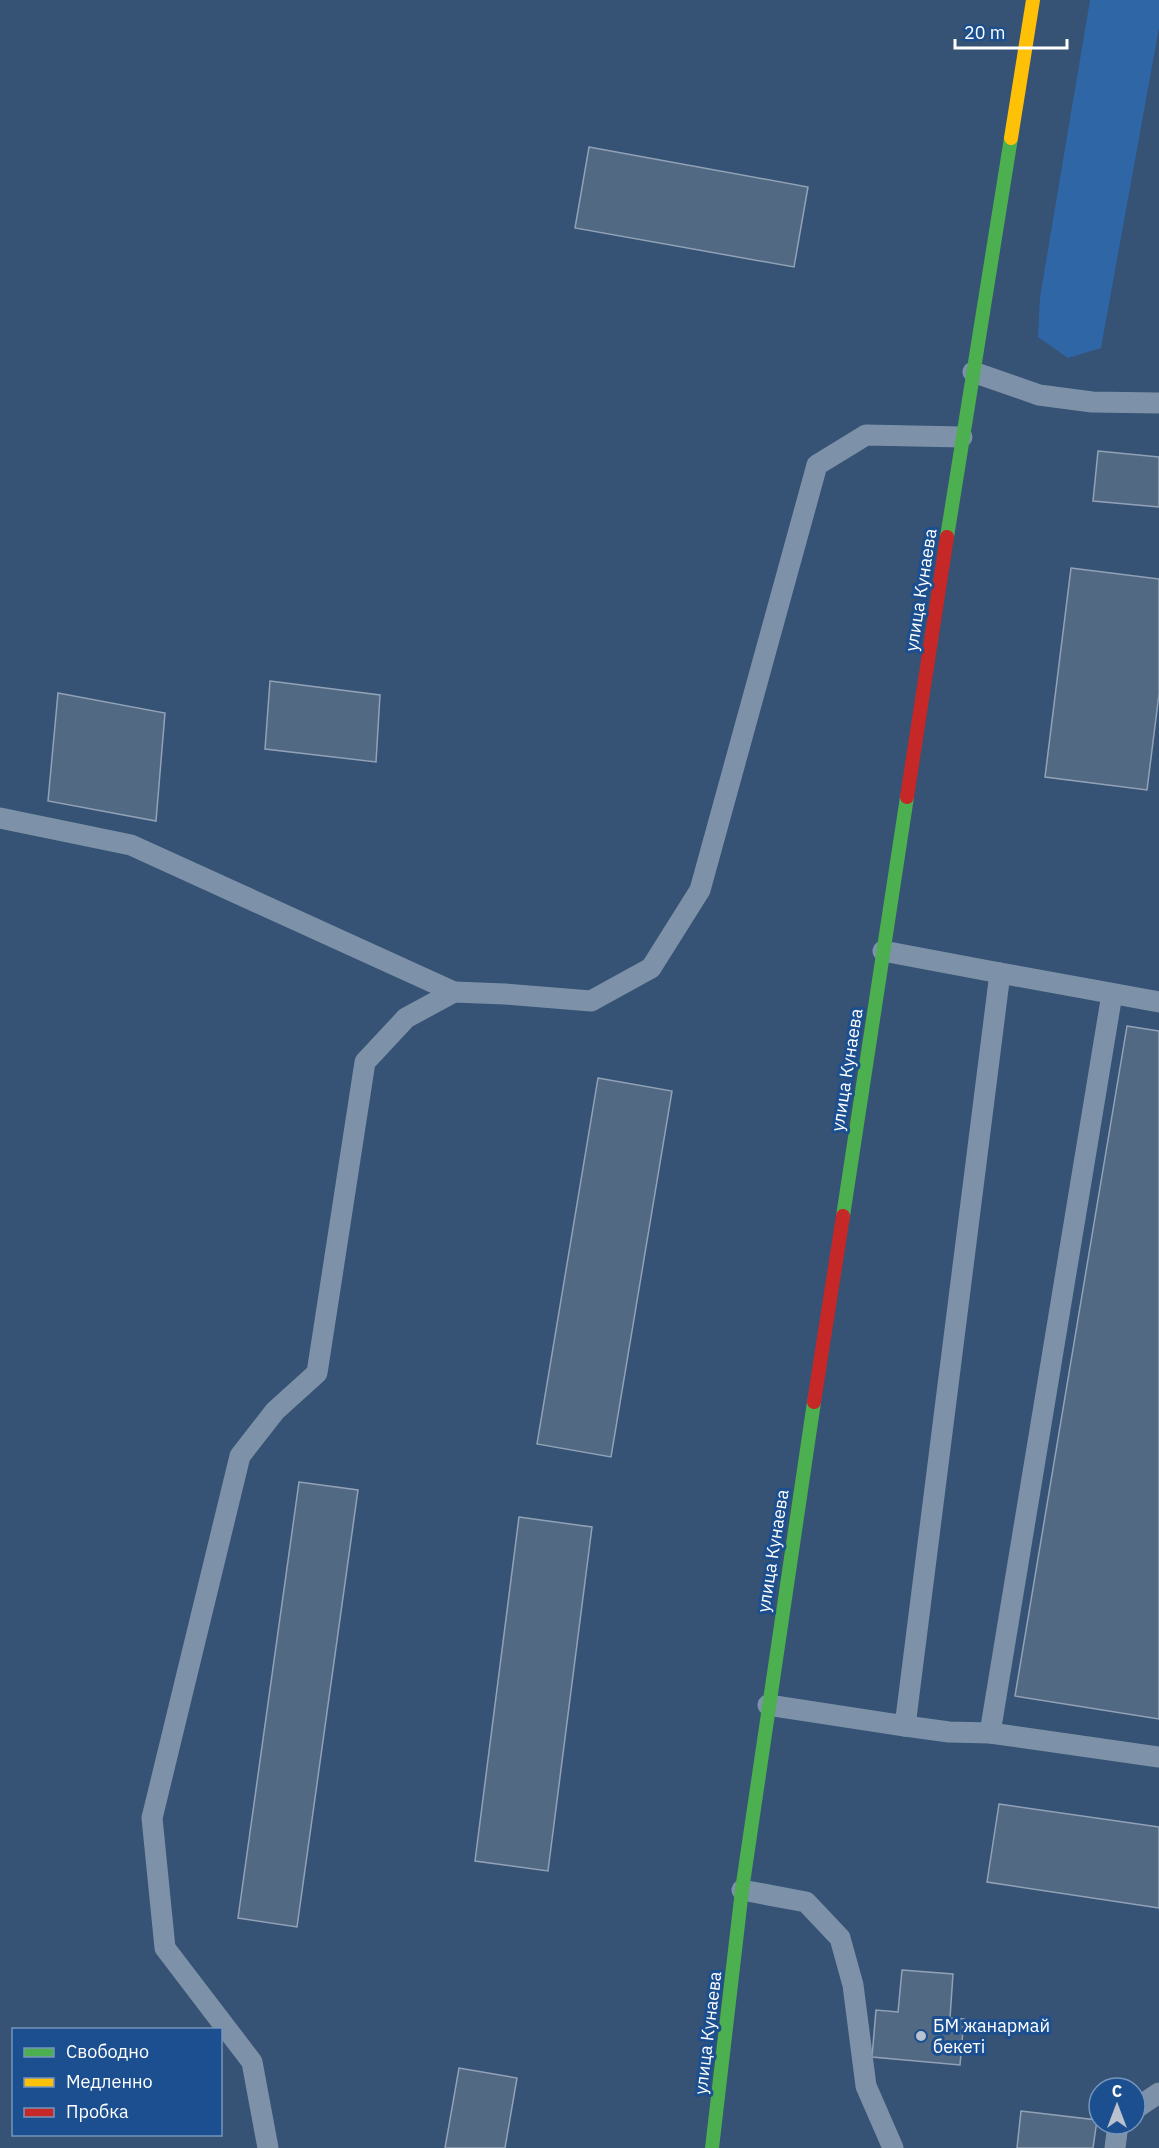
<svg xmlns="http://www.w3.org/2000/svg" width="1159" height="2148" viewBox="0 0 1159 2148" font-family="'IBM Plex Sans',sans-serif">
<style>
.green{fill:#2f66a5}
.building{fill:#526984;stroke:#92a2b6;stroke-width:1.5}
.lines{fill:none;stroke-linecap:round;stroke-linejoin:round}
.lane{stroke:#7d92a8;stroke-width:21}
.fast{stroke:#4caf50;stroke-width:14}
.slow{stroke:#ffc107;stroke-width:14}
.jam{stroke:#c62828;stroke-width:14}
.poi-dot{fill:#b9c2ce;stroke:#1b4f8f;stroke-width:2}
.labels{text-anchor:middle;stroke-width:6;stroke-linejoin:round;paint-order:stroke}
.street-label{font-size:18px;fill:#fff;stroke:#1b4f8f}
.poi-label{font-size:18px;fill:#fff;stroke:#1b4f8f;text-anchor:start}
</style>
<rect width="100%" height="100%" fill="#365274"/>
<!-- green -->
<path class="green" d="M1090 0H1159V28L1101 348 1068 358 1038 337 1040 297Z"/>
<!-- building -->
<g class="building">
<path d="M589 147 808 187 794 267 575 228Z"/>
<path d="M1098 451 1159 457V507L1093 501Z"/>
<path d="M1071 568 1159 579V694L1147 790 1045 777Z"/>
<path d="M270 681 380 695 376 762 265 749Z"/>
<path d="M58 693 165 713 156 821 48 801Z"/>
<path d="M1127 1026 1159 1031V1719L1015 1696Z"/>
<path d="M598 1078 672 1091 611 1457 537 1444Z"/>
<path d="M299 1482 358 1490 297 1927 238 1918Z"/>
<path d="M519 1517 592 1527 548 1871 475 1861Z"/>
<path d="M999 1804 1159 1827V1908L987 1882Z"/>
<path d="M902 1970 953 1974 950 2018 964 2019 960 2065 872 2057 876 2010 898 2012Z"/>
<path d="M459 2068 517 2078 505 2148H445Z"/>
<path d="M1021 2111 1097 2120 1093 2148H1017Z"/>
</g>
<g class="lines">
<!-- lane -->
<g class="lane">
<path d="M973 372 1039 395 1092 402 1159 403"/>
<path d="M0 818 131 845 454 992"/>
<path d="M883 951 1000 973 905 1726 949 1732 990 1733 1159 1757"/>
<path d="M1000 973 1159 1002"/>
<path d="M768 1705 905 1726"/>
<path d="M990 1733 1112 994"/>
<path d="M742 1890 806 1902 840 1938 853 1985 866 2086 893 2148"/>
<path d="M1135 2109 1159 2093"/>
<path d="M268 2148 252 2062 165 1948 152 1818 240 1456 275 1411 317 1373 365 1062 406 1018 454 992 505 994 591 1001 651 968 700 890 817 465 866 435 962 437"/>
<path d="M1115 2148 1118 2124"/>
</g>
<!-- fast -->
<g class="fast">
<path d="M947 537 1011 138"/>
<path d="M843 1216 907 797"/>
<path d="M712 2148 742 1890 814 1402"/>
</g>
<!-- slow -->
<path class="slow" d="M1011 138 1033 0"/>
<!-- jam -->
<g class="jam">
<path d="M907 797 947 537"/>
<path d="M814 1402 843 1216"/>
</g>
</g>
<!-- markers -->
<circle class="poi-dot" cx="921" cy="2036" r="6"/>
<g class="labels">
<!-- street labels -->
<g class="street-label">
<text transform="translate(921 590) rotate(-81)" y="6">улица Кунаева</text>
<text transform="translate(847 1070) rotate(-81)" y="6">улица Кунаева</text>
<text transform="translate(773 1551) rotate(-81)" y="6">улица Кунаева</text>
<text transform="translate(708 2033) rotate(-83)" y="6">улица Кунаева</text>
</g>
<!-- poi labels -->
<g class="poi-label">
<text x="933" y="2032">БМ жанармай<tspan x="933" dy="21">бекеті</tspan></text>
</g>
</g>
<!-- legend -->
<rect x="12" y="2028" width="210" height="108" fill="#1b4f8f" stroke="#7695bc" stroke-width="1.5"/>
<rect x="24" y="2048" width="30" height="9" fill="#4caf50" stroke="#7695bc" stroke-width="1.5"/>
<text x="66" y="2058" font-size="18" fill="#ffffff">Свободно</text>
<rect x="24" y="2078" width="30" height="9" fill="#ffc107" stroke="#7695bc" stroke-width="1.5"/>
<text x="66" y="2088" font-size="18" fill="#ffffff">Медленно</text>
<rect x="24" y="2108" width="30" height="9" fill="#c62828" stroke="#7695bc" stroke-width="1.5"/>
<text x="66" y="2118" font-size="18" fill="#ffffff">Пробка</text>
<!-- north arrow -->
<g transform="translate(1117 2106)"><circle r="28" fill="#1b4f8f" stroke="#7695bc" stroke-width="1.5"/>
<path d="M0-4.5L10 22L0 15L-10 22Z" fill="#b9c2ce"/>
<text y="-9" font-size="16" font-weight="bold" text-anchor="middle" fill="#ffffff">С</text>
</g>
<!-- scale -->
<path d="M955 39v9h112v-9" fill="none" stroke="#ffffff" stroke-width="3"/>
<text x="964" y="39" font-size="18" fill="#ffffff" stroke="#1b4f8f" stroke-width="4.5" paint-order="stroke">20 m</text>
</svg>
